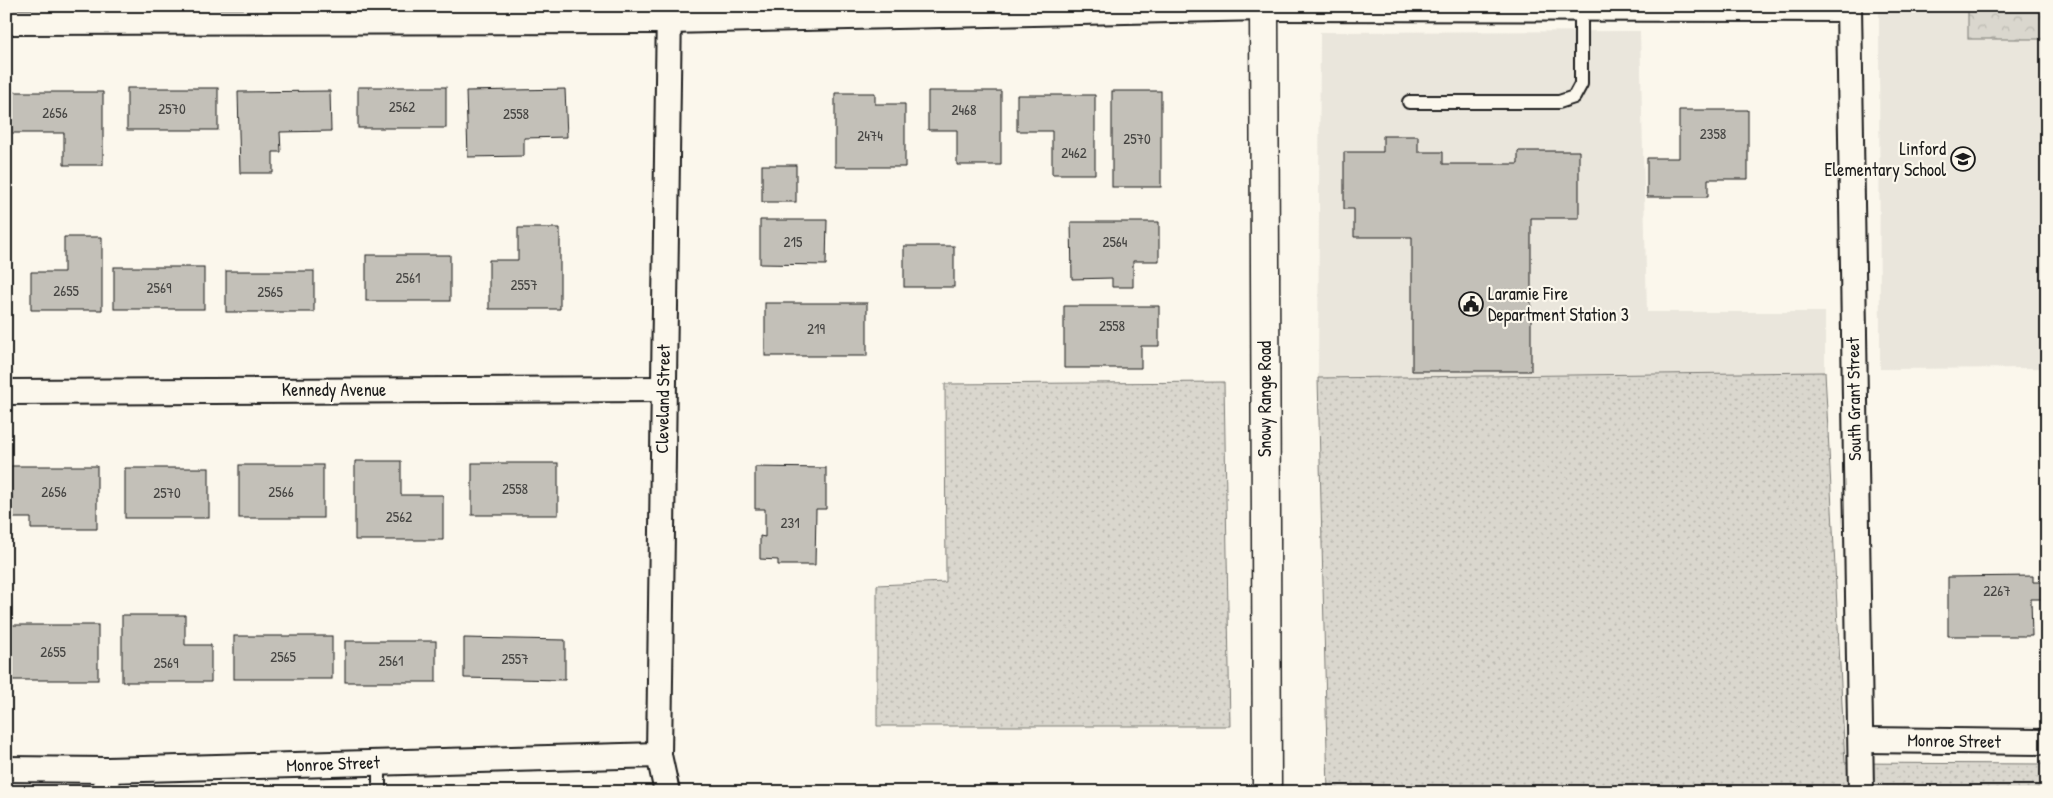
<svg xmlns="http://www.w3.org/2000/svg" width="2053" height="798" viewBox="0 0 2053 798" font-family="'Patrick Hand',sans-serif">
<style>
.built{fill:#eae6dc}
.grass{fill:url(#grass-dots);stroke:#7b7a75}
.park{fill:url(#park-crowns);stroke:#7b7a75}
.building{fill:#c3c0b8;stroke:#1c1c1c}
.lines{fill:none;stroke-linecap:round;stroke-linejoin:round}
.service-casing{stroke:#1c1c1c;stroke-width:16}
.minor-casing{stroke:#1c1c1c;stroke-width:28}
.secondary-casing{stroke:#1c1c1c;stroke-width:31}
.service{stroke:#fbf7ec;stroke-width:12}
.minor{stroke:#fbf7ec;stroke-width:24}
.secondary{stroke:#fbf7ec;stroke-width:28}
.labels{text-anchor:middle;stroke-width:4.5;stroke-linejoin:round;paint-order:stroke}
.number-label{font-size:15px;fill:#464543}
.poi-label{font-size:18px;fill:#1c1c1c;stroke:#fbf7ec;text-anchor:end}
.street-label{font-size:18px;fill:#1c1c1c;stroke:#fbf7ec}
</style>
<defs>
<pattern id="grass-dots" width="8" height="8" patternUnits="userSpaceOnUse" patternTransform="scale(1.25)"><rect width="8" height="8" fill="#dad7ce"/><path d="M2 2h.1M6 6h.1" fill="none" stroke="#bab8b0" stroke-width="1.8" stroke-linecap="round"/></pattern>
<pattern id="park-crowns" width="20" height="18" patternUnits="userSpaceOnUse" patternTransform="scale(1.25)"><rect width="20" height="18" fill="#dad7ce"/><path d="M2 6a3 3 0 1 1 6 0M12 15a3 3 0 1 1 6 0" fill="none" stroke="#bab8b0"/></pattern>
</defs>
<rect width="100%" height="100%" fill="#fbf7ec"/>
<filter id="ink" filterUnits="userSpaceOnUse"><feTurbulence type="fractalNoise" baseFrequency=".02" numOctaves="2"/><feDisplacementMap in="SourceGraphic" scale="10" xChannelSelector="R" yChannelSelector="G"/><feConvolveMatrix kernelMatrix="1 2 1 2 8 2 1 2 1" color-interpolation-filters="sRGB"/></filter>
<g filter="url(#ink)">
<!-- built -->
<g class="built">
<path d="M1879 6H2047V368L1880 369Z"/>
<path d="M1640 31 1647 312H1825V372L1318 378 1320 32Z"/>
</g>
<!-- grass -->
<g class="grass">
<path d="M1825 372 1845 763 2047 764V792H1328L1318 378Z"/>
<path d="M1224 382 1230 726H877V585L946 582 945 384Z"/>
</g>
<!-- park -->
<rect class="park" x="1968" y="6" width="79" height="33"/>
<!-- building -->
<g class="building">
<rect x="358" y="87" width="88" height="41"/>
<rect x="127" y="88" width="91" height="42"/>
<path d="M565 89 567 137 524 138V156L468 157 466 91Z"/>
<path d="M330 91 331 131 280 132 281 152H273V173H240L238 92Z"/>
<path d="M928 91H1001V165H957V130H928Z"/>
<rect x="1112" y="91" width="49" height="96"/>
<path d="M6 92H103V165H64V133H6Z"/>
<path d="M835 93H875V104H905V167H835Z"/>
<path d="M1017 95H1095V174H1052V131H1017Z"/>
<path d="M1679 110H1748V179H1708V197H1647V158H1679Z"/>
<path d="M1383 136H1418V152H1443V164H1518V151H1579V218H1531V371H1412V237H1354V209H1344V152H1383Z"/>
<rect x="762" y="165" width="34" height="37"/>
<path d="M760 220H827L826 265 760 264Z"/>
<path d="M1071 222H1159V261H1133V287H1112V278L1072 279Z"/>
<path d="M518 228H560V309H489V260H518Z"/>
<path d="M64 237H102V310H31V272H64Z"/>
<rect x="904" y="246" width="50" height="41"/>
<rect x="366" y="255" width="84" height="46"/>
<rect x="114" y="267" width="90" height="42"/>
<rect x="226" y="271" width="88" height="41"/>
<rect x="765" y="303" width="102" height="53"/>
<path d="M1064 306H1159V346H1141V368H1064Z"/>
<path d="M355 461H401V495H443V540H355Z"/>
<rect x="472" y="463" width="86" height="52"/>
<rect x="239" y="465" width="84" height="53"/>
<path d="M10 466H97V529H31V518H10Z"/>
<path d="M755 467 826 468V509H816L815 565H778V560L760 559V536L765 537V509H755Z"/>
<rect x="125" y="468" width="84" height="50"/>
<path d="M2043 539H2047V602V599H2031L2032 636H1948V577L2033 576V582H2043Z"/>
<path d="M122 615H185V645H211V682H122Z"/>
<rect x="8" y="625" width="90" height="55"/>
<rect x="234" y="636" width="98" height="43"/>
<path d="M464 638 565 640V680L464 678Z"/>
<rect x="345" y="641" width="91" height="41"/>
</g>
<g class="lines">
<!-- service casing -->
<g class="service-casing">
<g id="service">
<path d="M1409 102H1559L1574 97 1581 84V8"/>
<path d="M379 762V792"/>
</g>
</g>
<!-- minor casing -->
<g class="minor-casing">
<g id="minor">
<path d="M1849 6 1861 792"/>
<path d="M6 22 669 21 1264 8 1849 9"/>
<path d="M6 392 663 389"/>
<path d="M1862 740 2047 742"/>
<path d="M6 769 107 770 659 755"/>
<path d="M106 792 107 770"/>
<path d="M667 792 659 755 669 7"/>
</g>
</g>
<!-- secondary casing -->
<g class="secondary-casing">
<path id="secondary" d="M1264 6 1267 792"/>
</g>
<!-- service -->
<use href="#service" class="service"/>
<!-- minor -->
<use href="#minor" class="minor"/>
<!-- secondary -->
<use href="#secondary" class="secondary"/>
</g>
</g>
<!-- icons -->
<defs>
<g id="school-ring" transform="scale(1.25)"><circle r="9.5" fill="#fbf7ec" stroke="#1c1c1c" stroke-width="1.5"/><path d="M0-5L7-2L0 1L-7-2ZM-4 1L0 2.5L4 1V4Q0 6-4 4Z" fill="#1c1c1c"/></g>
<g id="civic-ring" transform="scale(1.25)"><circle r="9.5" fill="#fbf7ec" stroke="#1c1c1c" stroke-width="1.5"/><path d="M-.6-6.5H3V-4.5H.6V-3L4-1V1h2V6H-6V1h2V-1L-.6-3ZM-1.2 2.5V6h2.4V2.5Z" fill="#1c1c1c"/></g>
</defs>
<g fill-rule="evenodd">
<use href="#school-ring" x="1963" y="159"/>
<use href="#civic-ring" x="1471" y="304"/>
</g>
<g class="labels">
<!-- number labels -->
<g class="number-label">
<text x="402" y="112">2562</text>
<text x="172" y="114">2570</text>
<text x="964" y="115">2468</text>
<text x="55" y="118">2656</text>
<text x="516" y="119">2558</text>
<text x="1713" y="139">2358</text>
<text x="870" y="141">2474</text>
<text x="1137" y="144">2570</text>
<text x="1074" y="158">2462</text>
<text x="793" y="247">215</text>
<text x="1115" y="247">2564</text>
<text x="408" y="283">2561</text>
<text x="524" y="290">2557</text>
<text x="159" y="293">2569</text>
<text x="66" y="296">2655</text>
<text x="270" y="297">2565</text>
<text x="1112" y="331">2558</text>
<text x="816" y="334">219</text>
<text x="515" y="494">2558</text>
<text x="54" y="497">2656</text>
<text x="281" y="497">2566</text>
<text x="167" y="498">2570</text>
<text x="399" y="522">2562</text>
<text x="790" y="528">231</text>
<text x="1997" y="596">2267</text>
<text x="53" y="657">2655</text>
<text x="283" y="662">2565</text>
<text x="515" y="664">2557</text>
<text x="391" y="666">2561</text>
<text x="166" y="668">2569</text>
</g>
<!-- poi labels -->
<g class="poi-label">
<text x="1946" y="155">Linford<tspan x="1946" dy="21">Elementary School</tspan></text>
<text x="1488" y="300" text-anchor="start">Laramie Fire<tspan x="1488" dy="21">Department Station 3</tspan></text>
</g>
<!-- street labels -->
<g class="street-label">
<text x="334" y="396">Kennedy Avenue</text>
<text transform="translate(663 399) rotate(-89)" y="6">Cleveland Street</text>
<text transform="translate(1265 399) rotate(-90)" y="6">Snowy Range Road</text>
<text transform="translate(1854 399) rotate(-91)" y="6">South Grant Street</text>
<text transform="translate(1954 741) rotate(1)" y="6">Monroe Street</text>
<text transform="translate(333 764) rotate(-2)" y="6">Monroe Street</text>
</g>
</g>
<!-- margin -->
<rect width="2053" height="798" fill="none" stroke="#fbf7ec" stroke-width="25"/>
<rect x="12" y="12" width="2028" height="773" fill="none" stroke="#1c1c1c" stroke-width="2" filter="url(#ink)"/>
</svg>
